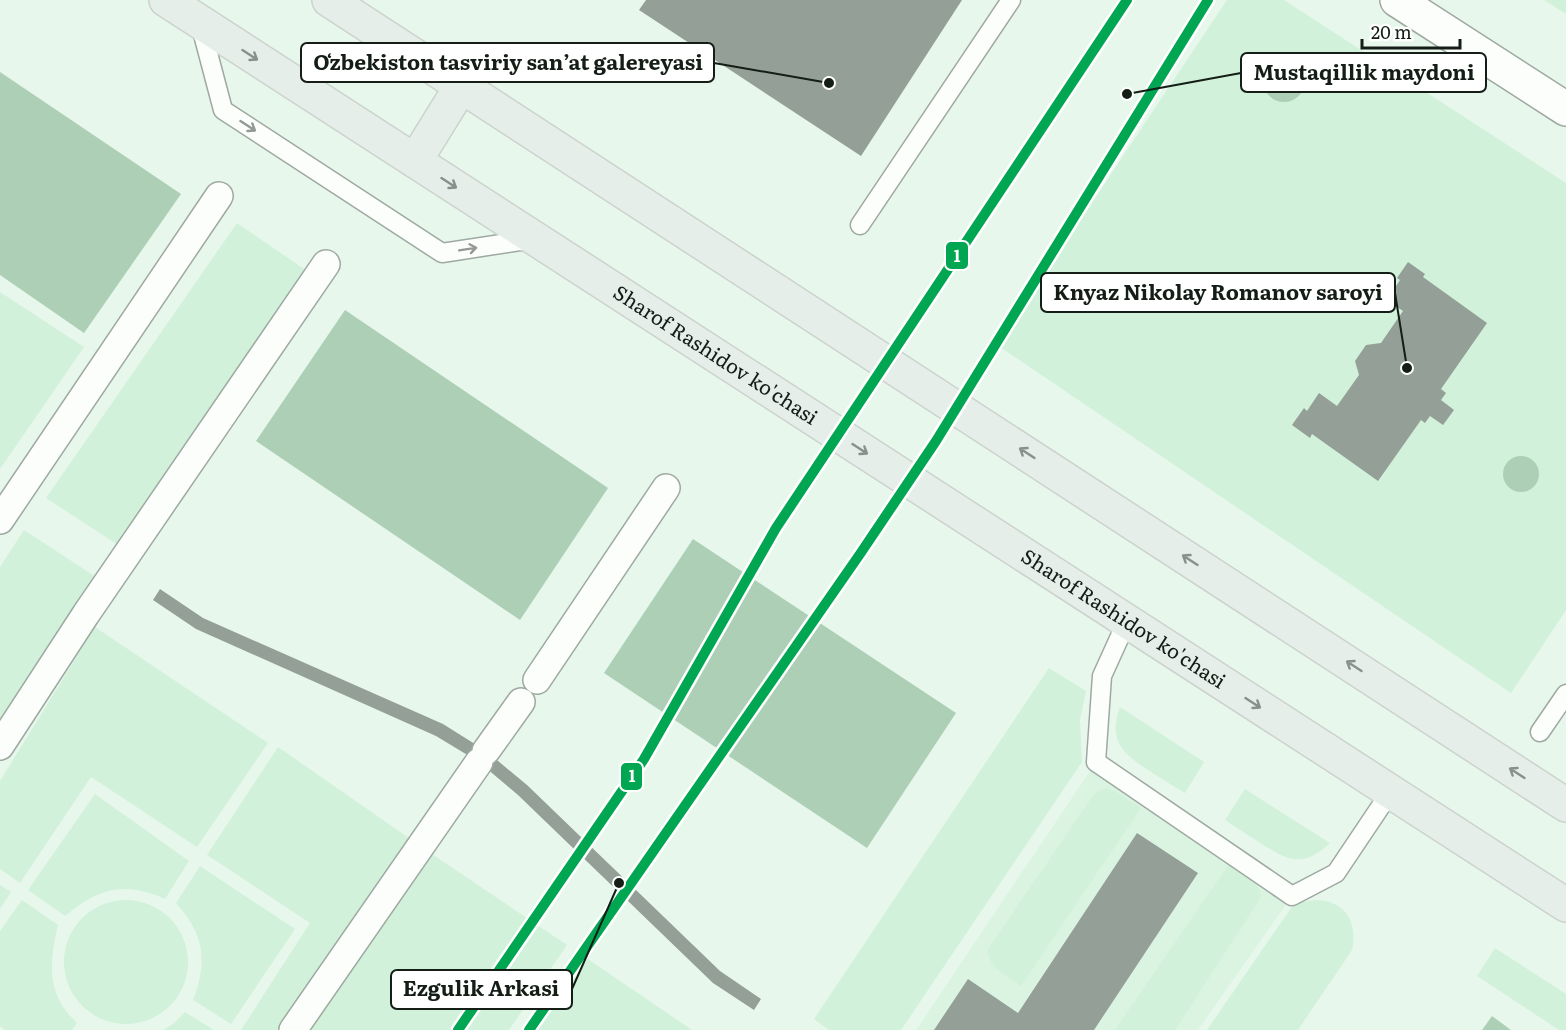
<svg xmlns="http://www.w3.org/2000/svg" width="1566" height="1030" viewBox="0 0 1566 1030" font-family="Literata,serif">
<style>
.built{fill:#dbf4e2}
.green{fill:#d1f1da}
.water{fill:#accfb6}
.building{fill:#939f97}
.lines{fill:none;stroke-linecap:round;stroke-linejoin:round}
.service-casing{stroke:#9ea9a1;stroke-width:21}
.pedestrian-casing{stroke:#9ea9a1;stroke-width:30}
.minor-casing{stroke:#9ea9a1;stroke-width:36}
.primary-casing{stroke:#ccd3ce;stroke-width:36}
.service{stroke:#fcfefc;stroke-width:18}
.pedestrian{stroke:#fcfefc;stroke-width:27}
.minor{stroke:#fcfefc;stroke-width:33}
.primary{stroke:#e5eee9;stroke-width:33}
.metro-1-casing{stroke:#fff;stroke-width:15}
.metro-1{stroke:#00a651;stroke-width:10}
.oneway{stroke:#87908a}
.oneway2{stroke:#949994}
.labels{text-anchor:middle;stroke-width:6;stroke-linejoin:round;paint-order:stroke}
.street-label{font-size:20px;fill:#141d16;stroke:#fff}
.leader{fill:none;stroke:#141d16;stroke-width:2}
.callout-dot{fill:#141d16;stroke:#fff;stroke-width:2}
.callout{fill:#fff;stroke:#141d16;stroke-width:2}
.callout-label{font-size:21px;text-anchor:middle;font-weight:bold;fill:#141d16}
.line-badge{stroke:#fff;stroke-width:2}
.badge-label{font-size:16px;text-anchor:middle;font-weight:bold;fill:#fff}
</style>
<rect width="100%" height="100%" fill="#e8f7ec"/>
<!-- built -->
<path class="built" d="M1096 762 1292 896 1198 1030H916Z"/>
<!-- green -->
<g class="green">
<path d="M1227 0H1284L1566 183V610L1511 693 997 345Z"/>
<path d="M1544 0H1566V14Z"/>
<path d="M237 223 307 271 118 545 46 498Z"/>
<path d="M0 292 84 347 0 469Z"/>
<path d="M24 530 96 577 0 724V567Z"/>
<path d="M95 627 268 743 197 847 91 777 20 883 0 869V781Z"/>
<path d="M1049 668 1086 691 1080 720 1082 762 901 1030H829L814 1019Z"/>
<path d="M1120 707 1204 762 1185 793C1172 785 1160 778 1148 770 1122 753 1108 741 1120 707Z"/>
<path d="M278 747 409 838 277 1030H241L310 923 207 855Z"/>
<path d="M1106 788 1115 791 1141 808 1021 986C1007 976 987 968 988 949L1092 797 1099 790Z"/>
<path d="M1245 789 1330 843C1303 868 1289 861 1262 844 1249 836 1237 828 1225 820Z"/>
<path d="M95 794 189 861 165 899C124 881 99 888 65 916L28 890Z"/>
<path d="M429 852 567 945 509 1030H307Z"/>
<path d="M1229 864C1242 872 1260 880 1261 897L1175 1030H1115Z"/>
<path d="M200 866 295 929 231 1024 193 1000C208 961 204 934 176 903Z"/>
<path d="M0 885 11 892 0 909Z"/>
<circle cx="126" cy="962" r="62"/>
<path d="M22 900 58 925C49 964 46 994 77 1023L72 1030H5L0 1026V931Z"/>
<path d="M1315 900C1345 900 1358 922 1352 950L1298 1030H1207L1291 908 1302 902Z"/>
<path d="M1495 948 1566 994V1030H1559L1477 976Z"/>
<path d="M575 951H576L692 1030H523Z"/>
<path d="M185 1012 214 1030H163L173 1024Z"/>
</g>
<!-- water -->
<g class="water">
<circle cx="1284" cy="81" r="21"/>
<path d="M0 72 181 194 84 333 0 275Z"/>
<path d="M345 310 608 488 520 620 256 441Z"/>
<circle cx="1521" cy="474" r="18"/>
<path d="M693 539 956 713 867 848 604 673Z"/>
<path d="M1492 1016 1511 1030H1482Z"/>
</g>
<!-- building -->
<g class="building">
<path d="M646 0H962L861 156 639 10Z"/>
<path d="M1408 262 1425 274 1423 277 1487 323 1441 389 1446 393 1441 400 1454 410 1443 425 1430 416 1425 423 1421 420 1378 481 1312 434 1310 438 1292 425 1304 408 1307 411 1319 393 1337 406 1359 375 1355 361 1366 345 1381 343 1403 311 1387 300 1400 280 1397 278Z"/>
<path d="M160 589 203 618 443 724 486 751 527 785 720 971 761 999 754 1010 713 983 518 795 479 762 436 736 196 629 153 600Z"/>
<path d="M1137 833 1198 873 1094 1030H934L968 979 1018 1013Z"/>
</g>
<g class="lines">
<!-- service casing -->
<g class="service-casing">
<g id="service">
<path d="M200 23 223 110 442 253 533 239"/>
<path d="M860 225 1011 0"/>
<path d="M1127 621 1102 676 1096 762 1292 896 1336 873 1391 791"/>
<path d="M1540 732 1566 694"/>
</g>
</g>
<!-- pedestrian casing -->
<g class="pedestrian-casing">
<g id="pedestrian">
<path d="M0 520 219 196"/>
<path d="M537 680 666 488"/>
<path d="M0 746 86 614 326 264"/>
<path d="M486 751 521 702"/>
<path d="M293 1030 479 762"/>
</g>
</g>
<!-- minor casing -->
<g class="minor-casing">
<path id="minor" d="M1397 0 1566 109"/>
</g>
<!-- primary casing -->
<g class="primary-casing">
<g id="primary">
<path id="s1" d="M166 0 1566 905"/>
<path d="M329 0 1566 805"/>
<path d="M415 161 462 85"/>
</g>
</g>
<!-- service -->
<use href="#service" class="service"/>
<!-- pedestrian -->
<use href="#pedestrian" class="pedestrian"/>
<!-- minor -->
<use href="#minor" class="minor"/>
<!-- primary -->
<use href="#primary" class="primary"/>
<!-- metro-1 casing -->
<g class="metro-1-casing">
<g id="metro-1">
<path d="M458 1030 644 759 776 528 1127 0"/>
<path d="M529 1030 860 554 936 441 1208 0"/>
</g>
</g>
<!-- metro-1 -->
<use href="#metro-1" class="metro-1"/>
</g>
<!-- one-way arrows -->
<defs><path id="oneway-shaft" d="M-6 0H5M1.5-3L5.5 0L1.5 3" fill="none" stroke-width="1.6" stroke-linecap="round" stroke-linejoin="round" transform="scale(1.5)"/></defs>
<g class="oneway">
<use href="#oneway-shaft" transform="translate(250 55) rotate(33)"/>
<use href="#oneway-shaft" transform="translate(449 183) rotate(33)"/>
<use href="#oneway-shaft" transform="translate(860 449) rotate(33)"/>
<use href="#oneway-shaft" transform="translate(1027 453) rotate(-147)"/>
<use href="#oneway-shaft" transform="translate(1190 560) rotate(-147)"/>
<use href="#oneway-shaft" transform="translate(1354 666) rotate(-147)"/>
<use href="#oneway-shaft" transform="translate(1253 703) rotate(33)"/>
<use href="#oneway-shaft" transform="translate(1517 773) rotate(-147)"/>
</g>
<g class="oneway2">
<use href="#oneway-shaft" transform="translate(248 126) rotate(33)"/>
<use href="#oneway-shaft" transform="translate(468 249) rotate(-9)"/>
</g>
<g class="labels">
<!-- street labels -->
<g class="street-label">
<text dy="7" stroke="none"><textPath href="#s1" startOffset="654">Sharof Rashidov ko'chasi</textPath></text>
<text dy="7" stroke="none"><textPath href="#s1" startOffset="1140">Sharof Rashidov ko'chasi</textPath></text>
</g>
</g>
<!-- callouts -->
<path class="leader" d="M829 83L714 63M1127 94L1241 73M1407 368L1395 293M619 883L572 989"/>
<g class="callout-dot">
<circle cx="829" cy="83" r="6"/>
<circle cx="1127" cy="94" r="6"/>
<circle cx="1407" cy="368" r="6"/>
<circle cx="619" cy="883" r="6"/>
</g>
<g class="callout">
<rect x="301" y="43" width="413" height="39" rx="6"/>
<rect x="1241" y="53" width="245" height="39" rx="6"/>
<rect x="1041" y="273" width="354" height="39" rx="6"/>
<rect x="391" y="970" width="181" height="39" rx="6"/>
</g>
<g class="callout-label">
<text x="508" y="70">Oʻzbekiston tasviriy sanʼat galereyasi</text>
<text x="1364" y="80">Mustaqillik maydoni</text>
<text x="1218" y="300">Knyaz Nikolay Romanov saroyi</text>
<text x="481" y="996">Ezgulik Arkasi</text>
</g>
<g class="line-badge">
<rect x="945" y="241" width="24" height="29" rx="6" fill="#00a651"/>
<rect x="620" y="762" width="23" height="29" rx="6" fill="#00a651"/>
</g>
<g class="badge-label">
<text x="957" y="262">1</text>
<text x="632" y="782">1</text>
</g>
<!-- scale -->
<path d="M1362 39v9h98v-9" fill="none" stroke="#141d16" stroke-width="3"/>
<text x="1371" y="39" font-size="18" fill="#141d16" stroke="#ffffff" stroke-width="4.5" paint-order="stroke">20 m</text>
</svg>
